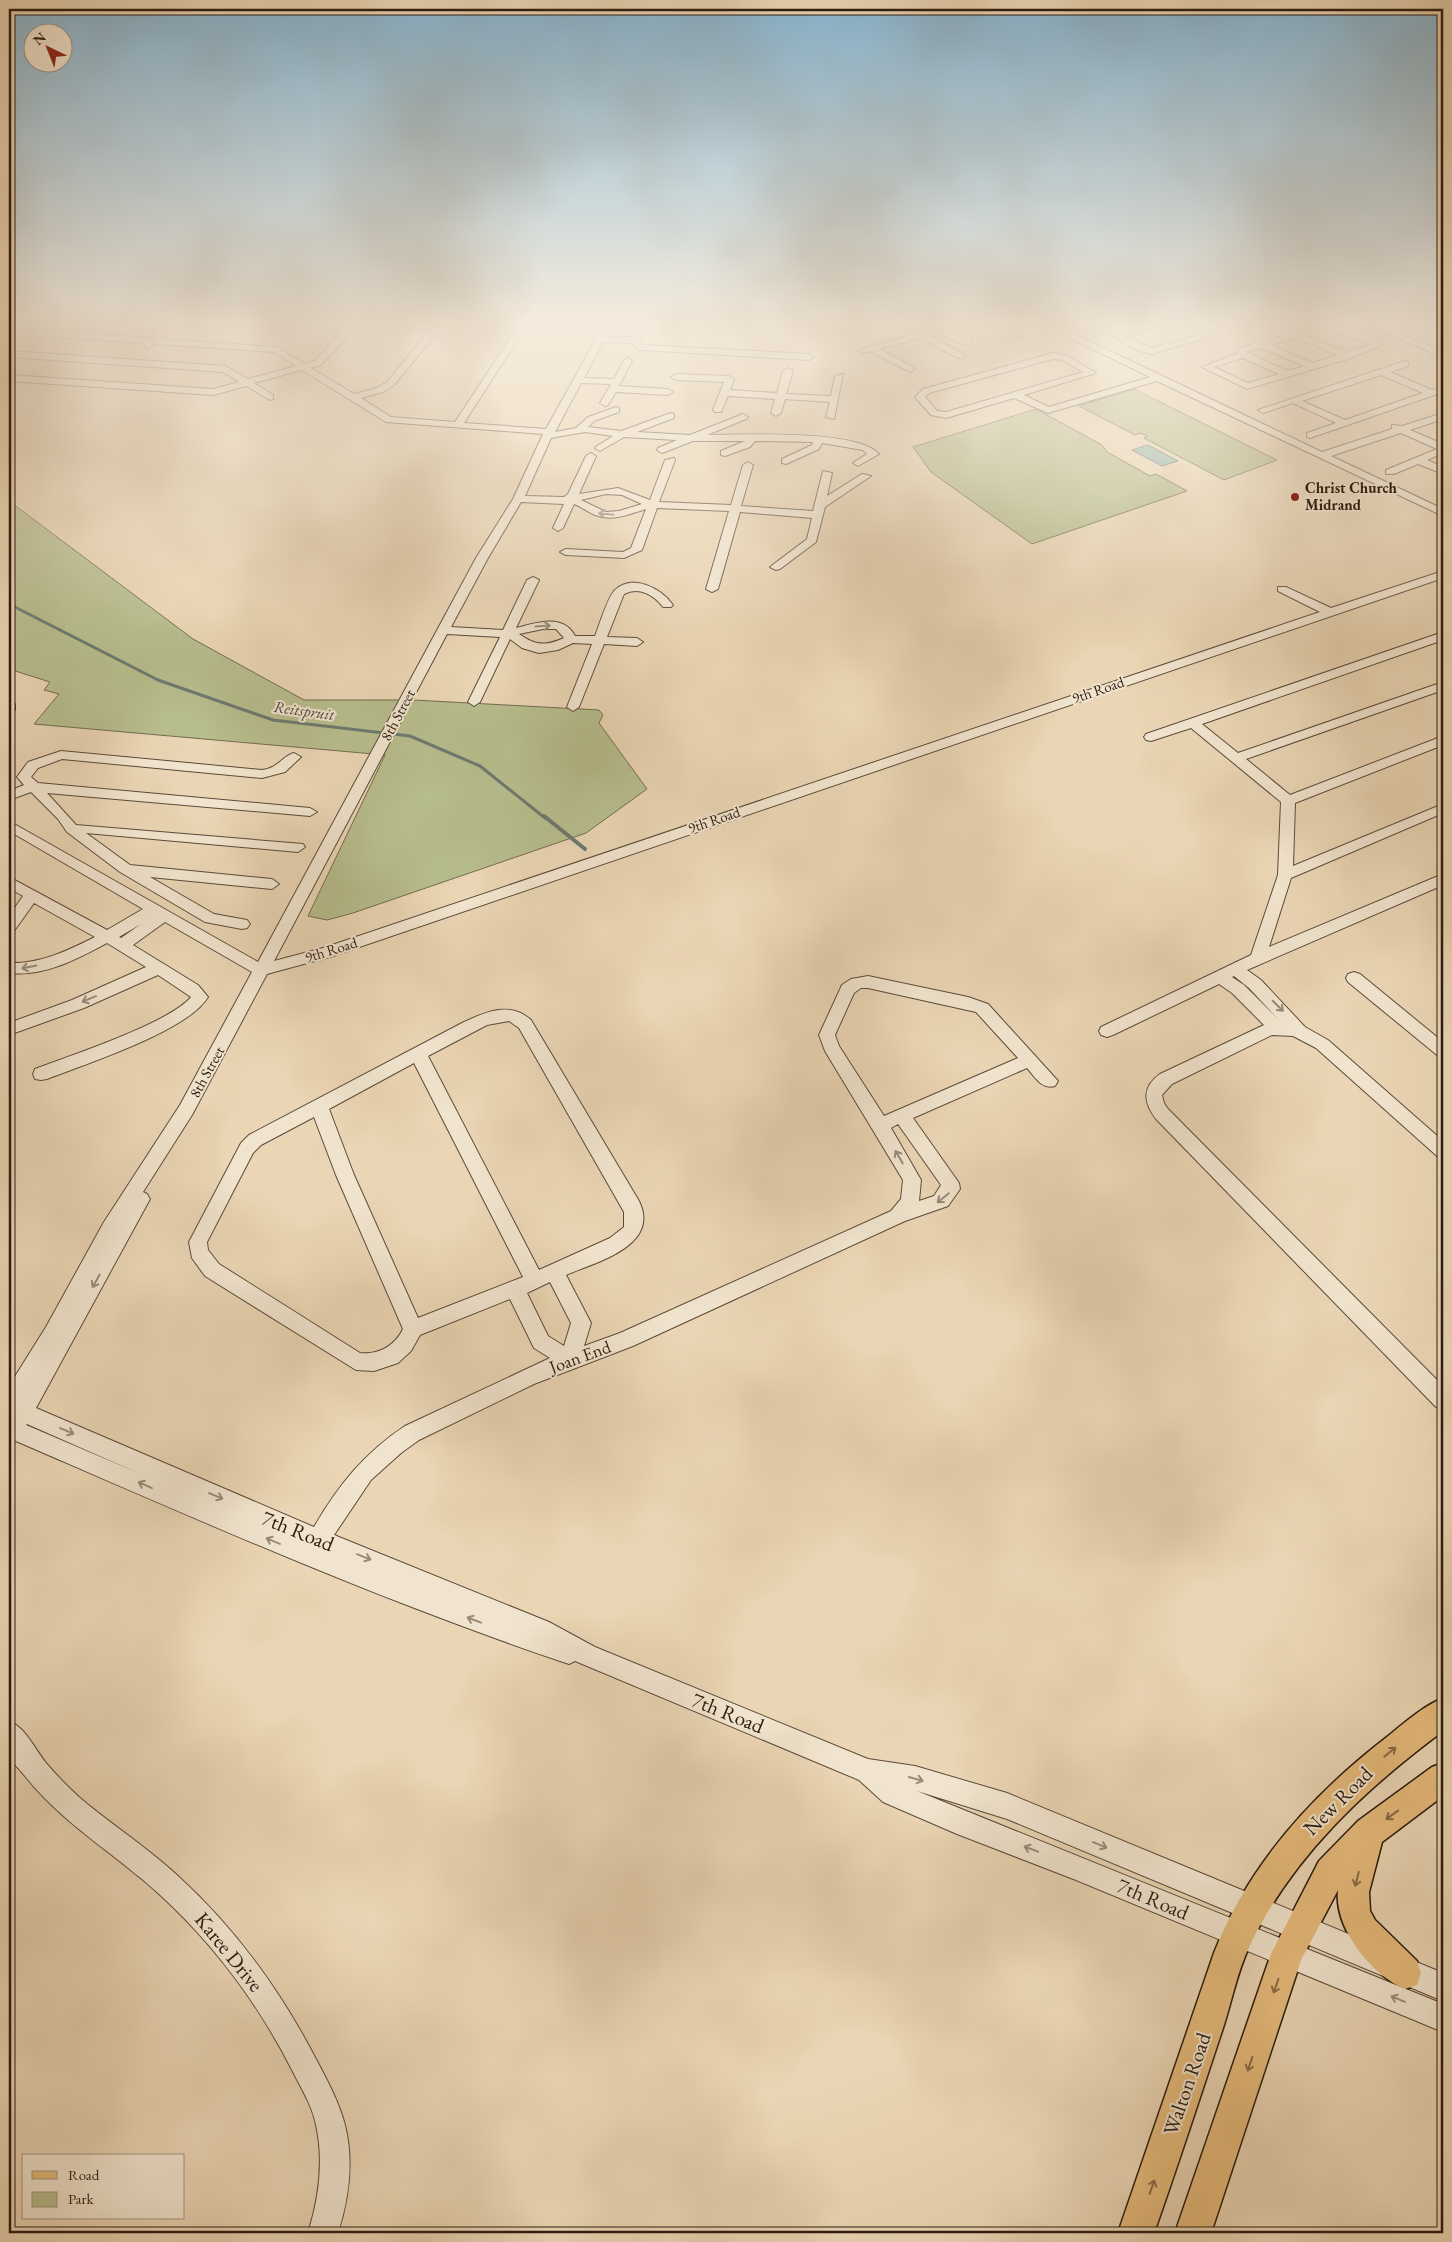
<svg xmlns="http://www.w3.org/2000/svg" width="1452" height="2242" viewBox="0 0 1452 2242" font-family="'EB Garamond',serif">
<style>
.green{fill:#b7bd8d;stroke:#726c4f}
.water{fill:#98b8b0;stroke:#6d7a70}
.lines{fill:none;stroke-linecap:round;stroke-linejoin:round}
.stream-far1{stroke:#6d7a70;stroke-width:3}
.stream{stroke:#6d7a70;stroke-width:4}
.minor-casing{stroke:#5c4a3a;stroke-width:2}
.major-casing{stroke:#2c1c11;stroke-width:3}
.minor{fill:#f1e4ce;fill-rule:evenodd}
.major{fill:#e5ba7a;fill-rule:evenodd}
.oneway{stroke:#988a79}
.oneway2{stroke:#886b46}
.poi-dot{fill:#8f2418;stroke:#f1e4ce;stroke-width:2}
.labels{text-anchor:middle;stroke-width:4;stroke-linejoin:round;paint-order:stroke}
.far-poi-label{font-size:15px;font-weight:bold;fill:#2c1c11;stroke:#f1e4ce;text-anchor:start}
.far-street-label{font-size:15px;fill:#2c1c11;stroke:#f1e4ce}
.far-water-label{font-size:16px;font-style:italic;fill:#4c4b41;stroke:#f1e4ce}
.street-label{font-size:18px;fill:#2c1c11;stroke:#f1e4ce}
.near-street-label{font-size:21px;fill:#2c1c11;stroke:#f1e4ce}
</style>
<rect width="100%" height="100%" fill="#ead5b4"/>
<filter id="stains"><feTurbulence type="fractalNoise" baseFrequency=".004" numOctaves="4"/><feColorMatrix values="0 0 0 0 .2 0 0 0 0 .09 0 0 0 0 .02 0 0 0 .5 -.17"/></filter>
<radialGradient id="worn" r=".72"><stop offset=".6" stop-color="#630" stop-opacity="0"/><stop offset="1" stop-color="#630" stop-opacity=".3"/></radialGradient>
<!-- green -->
<g class="green">
<path d="M1134 389 1277 460 1224 480 1144 438 1147 436 1141 433 1135 435 1079 406Z"/>
<path d="M1036 409 1102 445 1107 452 1150 476 1156 474 1187 491 1032 544 931 472 913 447Z"/>
<path d="M9 501 193 639 304 700H413L599 710 603 715 599 723 647 789 586 833 353 913 327 920 308 916 385 755 34 724 59 694 44 690 50 682 9 669Z"/>
</g>
<!-- water -->
<path class="water" d="M1148 445 1178 461 1162 466 1132 450Z"/>
<g class="lines">
<!-- stream-far1 -->
<path class="stream-far1" d="M9 604 158 680 273 720 410 736 480 766 545 818"/>
<!-- stream -->
<path class="stream" d="M544 816 585 849"/>
<!-- minor casing -->
<g class="minor-casing">
<g id="minor">
<path d="M171 321H180L160 339 276 347 305 364 315 361 339 334 185 324 181 321H217L345 330 347 337 321 365 311 368 354 394 377 388 388 381 433 326H439V330L394 385 383 392 361 398 391 417 455 422 515 331H521L522 333 464 423 546 429 606 321H614L606 337H632L643 321H651L639 340 643 345 809 354 813 357 809 360 640 350 632 343 603 342 584 378 614 379 625 359 628 358 632 361 619 386 668 389 673 392 668 395 616 392 608 405 605 406 600 403 611 384 581 383 555 432 576 428 588 417 616 407 619 408V412L594 421 588 427 621 431 671 413 674 414V418L637 432 690 435 743 414 748 417 746 419 707 435C742 435 857 429 879 454L858 466 853 463 867 454 863 450 822 443 819 449 786 464 782 463V459L812 445 813 442 755 441 750 447 725 456 721 455V451L745 441H693L662 453 657 450 658 448 677 440 624 437 600 451 595 448 597 446 613 436 585 432 551 438 525 496 564 497 568 494 586 456 591 453 596 456 579 494 618 488 650 500 665 460 674 458 675 460 659 502 731 505 743 465 748 462 753 465 741 506 813 511 823 471 832 473 827 496 862 474 871 476 825 507 816 542 780 569 776 570 770 567 807 539 812 518 740 512 718 589 712 592 706 589 729 511 657 508 642 550 624 558 566 555 560 552 566 549 623 552 631 548 646 509C629 514 613 522 595 515 588 512 582 507 574 504L563 528 558 531 553 528 564 504 521 502 488 558 451 627 503 630 527 580 533 577 539 580 516 628C536 623 563 613 575 636H595C599 626 608 596 615 590 633 573 662 589 673 605L671 607H663C654 595 639 586 624 594L607 637 637 638 643 642 637 646 604 644 579 707 573 711 567 707 592 644 573 643 558 650 539 653 522 648 510 639 480 702 474 706 468 702 500 637 447 634 274 961 323 948 1320 612 1278 591V587H1286L1331 608 1443 571V578L333 956 267 974 192 1115 143 1192 147 1194 150 1199 36 1408 314 1527C338 1486 364 1453 405 1426L550 1358 534 1348 510 1299 420 1335 411 1351 398 1363 374 1371 356 1370 205 1276 192 1258 189 1242 241 1143 249 1135 464 1022C486 1012 510 1001 531 1020L639 1201C661 1246 596 1262 566 1275L591 1323 584 1346 620 1333 891 1211 901 1199 903 1180 825 1051 819 1035 842 985 851 979 868 976 968 997 988 1004 1058 1081 1055 1086C1042 1090 1035 1077 1027 1068L913 1118 959 1183 960 1189 948 1206 905 1221 633 1346 534 1384 419 1440 401 1453 371 1480 334 1535 549 1622 595 1647 868 1759 915 1766 1007 1793 1443 1973V2001L1007 1819 917 1791 1443 2004V2032L1076 1880 957 1834 883 1802 859 1780 575 1661 569 1664C378 1600 194 1518 9 1438V1386L46 1327 104 1222 180 1105 252 972 165 922 133 945 198 985 208 997C188 1031 85 1064 47 1079L41 1080 35 1079 33 1074 35 1069C69 1056 170 1023 191 997L158 975 84 1008 9 1035V1023L72 1000 146 967 107 943C77 959 44 977 9 973V963C40 964 67 951 95 937L34 903 14 931 9 932V916L23 896 9 888V877L107 930 143 909 9 831V821L258 962 476 558 513 499 543 434 386 422 302 370 254 383 273 395V399L270 400 246 386 213 395 9 381V375L213 389 239 382 223 372 9 357V351L225 366 248 379 296 366 274 352 154 344 148 348 145 347V343L9 334V328L150 338ZM606 494 622 495 642 504 619 511 606 512 581 500ZM543 629H556L564 638C546 646 536 646 519 634ZM141 924 121 938 119 937ZM861 988H868L976 1012 1018 1058 884 1116 839 1046 835 1035 854 993ZM509 1021 519 1028 624 1212V1227L610 1238 539 1270 428 1056 487 1025ZM414 1063 523 1277 418 1318 354 1175 329 1109ZM314 1117 336 1175 403 1329C395 1346 378 1355 360 1353L219 1264 208 1250 207 1242 253 1153 261 1145ZM898 1124 941 1185 934 1196 919 1201 921 1180 891 1128ZM550 1282 571 1323 564 1346 548 1336 527 1293ZM27 1424 143 1475 26 1425Z"/>
<path d="M728 321H790L793 323 789 326 732 324Z"/>
<path d="M969 321H982L949 331 972 341V345C956 347 948 331 930 336L964 354V358H958L921 338 879 349 913 367 915 369 910 372 870 351 862 353 858 350 934 329 935 327Z"/>
<path d="M986 321H996L1024 335 1017 337Z"/>
<path d="M1035 321H1045L1063 329 1094 321H1106L1105 323 1070 332 1322 452 1392 429V425L1402 426 1443 413V419L1410 430 1443 444V453L1427 460 1443 467V474L1418 464 1394 474H1386V470L1437 449 1401 433 1331 456 1443 509V516L1157 381 1048 413 1014 398 946 418 931 415 915 397 923 389 1053 353 1068 356 1096 373 1024 395 1049 407 1150 377ZM1053 359 1062 360 1083 372 946 412 937 411 925 397 929 393Z"/>
<path d="M1158 321H1170L1124 336 1152 348 1249 321H1261L1152 354 1139 351 1113 336Z"/>
<path d="M1357 321H1367L1443 351V357Z"/>
<path d="M1326 324 1345 328 1381 341 1382 345 1351 358 1247 389 1202 367 1236 354 1240 348ZM1326 330 1372 344 1346 352 1305 335ZM1296 338 1338 355 1313 363 1271 345ZM1262 348 1304 366 1288 371 1246 352ZM1243 358 1279 374 1248 383 1214 367Z"/>
<path d="M1405 361 1408 362V366L1390 372 1432 390 1443 386V392L1310 438 1307 437V433L1336 423 1293 403 1263 413 1258 410ZM1381 375 1423 393 1345 420 1302 401Z"/>
<path d="M788 368 793 371 786 394 831 396 835 376 843 374 834 419 826 417 830 402 785 399 781 413 776 416 771 413 775 399 728 396 721 412H715L713 410 724 382 676 380 671 377 676 374 729 376 734 379 730 390 777 393 783 371Z"/>
<path d="M1443 632V640L1202 724 1238 753 1443 682V690L1246 759 1290 795 1443 736V745L1295 803 1293 866 1443 804V813L1291 878 1269 947 1443 874V885L1247 970 1261 980 1305 1027 1328 1040 1443 1141V1158L1437 1156 1316 1048 1293 1036 1272 1035 1172 1084 1162 1095 1164 1103 1168 1109 1443 1386V1409L1436 1407 1156 1119C1143 1102 1142 1087 1160 1074L1264 1025 1232 993 1219 984 1113 1035 1107 1037 1101 1035 1099 1031 1101 1027 1251 955 1278 875 1281 802 1191 728 1151 741 1146 740 1144 737 1146 734ZM1234 976 1249 988 1278 1019 1244 985 1232 977Z"/>
<path d="M9 700 15 704V710L9 714Z"/>
<path d="M61 751 262 770C279 768 282 756 294 753L301 757 285 772 262 778 62 759 38 768 31 777 38 783 310 808 317 812 310 816 47 793 76 825 303 844 305 847 298 852 86 833 130 865 272 879 279 884 272 889 150 877 214 914 247 920 250 924 247 928 242 929 205 922 120 872 67 832 58 819 31 792 9 800V791L24 785 17 777 28 762Z"/>
<path d="M1354 972 1360 974 1443 1042V1057L1437 1055 1348 982 1346 978 1348 974Z"/>
<path d="M9 1721C25 1727 35 1749 46 1763 56 1775 68 1787 80 1798 112 1825 147 1847 178 1876 236 1929 280 1990 316 2059 327 2080 339 2102 345 2125 354 2161 349 2198 338 2233H308C319 2198 324 2161 316 2125 312 2105 301 2088 292 2070 258 2003 213 1943 158 1893 114 1853 62 1823 25 1776 20 1770 12 1762 9 1755 6 1746 8 1730 9 1721Z"/>
</g>
</g>
<!-- major casing -->
<g class="major-casing">
<g id="major">
<path d="M1443 1698V1731C1365 1789 1292 1857 1250 1945 1237 1971 1232 2001 1223 2028 1200 2097 1178 2165 1154 2233H1118L1214 1953C1248 1865 1313 1794 1387 1737 1404 1723 1422 1707 1443 1698Z"/>
<path d="M1443 1763V1796L1382 1842 1369 1892 1370 1911 1375 1920 1417 1961 1421 1973 1417 1985 1405 1989C1371 1975 1334 1928 1338 1890L1301 1960 1211 2233H1175L1271 1954 1319 1861 1358 1821 1432 1767Z"/>
</g>
</g>
<!-- minor -->
<use href="#minor" class="minor"/>
<!-- major -->
<use href="#major" class="major"/>
</g>
<!-- one-way arrows -->
<defs><path id="oneway-shaft" d="M-6 0H5M1.5-3L5.5 0L1.5 3" fill="none" stroke-width="1.6" stroke-linecap="round" stroke-linejoin="round" transform="scale(1.25)"/></defs>
<g class="oneway">
<use href="#oneway-shaft" transform="translate(606 514) rotate(-174)"/>
<use href="#oneway-shaft" transform="translate(543 626) rotate(-4)"/>
<use href="#oneway-shaft" transform="translate(29 967) rotate(168)"/>
<use href="#oneway-shaft" transform="translate(89 999) rotate(157)"/>
<use href="#oneway-shaft" transform="translate(1278 1006) rotate(45)"/>
<use href="#oneway-shaft" transform="translate(899 1157) rotate(-120)"/>
<use href="#oneway-shaft" transform="translate(943 1198) rotate(141)"/>
<use href="#oneway-shaft" transform="translate(96 1281) rotate(119)"/>
<use href="#oneway-shaft" transform="translate(67 1431) rotate(23)"/>
<use href="#oneway-shaft" transform="translate(145 1485) rotate(-156)"/>
<use href="#oneway-shaft" transform="translate(216 1496) rotate(23)"/>
<use href="#oneway-shaft" transform="translate(273 1541) rotate(-157)"/>
<use href="#oneway-shaft" transform="translate(364 1557) rotate(22)"/>
<use href="#oneway-shaft" transform="translate(474 1620) rotate(-159)"/>
<use href="#oneway-shaft" transform="translate(916 1779) rotate(16)"/>
<use href="#oneway-shaft" transform="translate(1100 1845) rotate(23)"/>
<use href="#oneway-shaft" transform="translate(1031 1849) rotate(-159)"/>
<use href="#oneway-shaft" transform="translate(1398 1999) rotate(-158)"/>
</g>
<g class="oneway2">
<use href="#oneway-shaft" transform="translate(1390 1752) rotate(-39)"/>
<use href="#oneway-shaft" transform="translate(1392 1815) rotate(144)"/>
<use href="#oneway-shaft" transform="translate(1357 1879) rotate(104)"/>
<use href="#oneway-shaft" transform="translate(1276 1986) rotate(109)"/>
<use href="#oneway-shaft" transform="translate(1250 2064) rotate(109)"/>
<use href="#oneway-shaft" transform="translate(1152 2187) rotate(-71)"/>
</g>
<!-- sky -->
<linearGradient id="sky" x2="0" y2="1"><stop stop-color="#88b6d2"/><stop offset="0.51" stop-color="#f6ecdd"/><stop offset="1" stop-color="#f6ecdd" stop-opacity="0"/></linearGradient>
<rect width="1452" height="634" fill="url(#sky)"/>
<!-- markers -->
<circle class="poi-dot" cx="1295" cy="497" r="5"/>
<g class="labels">
<!-- far-poi labels -->
<g class="far-poi-label">
<text x="1305" y="493">Christ Church<tspan x="1305" dy="17">Midrand</tspan></text>
</g>
<!-- far-street labels -->
<g class="far-street-label">
<text transform="translate(1098 690) rotate(-19)" y="5">9th Road</text>
<text transform="translate(398 715) rotate(-62)" y="5">8th Street</text>
<text transform="translate(714 820) rotate(-19)" y="5">9th Road</text>
<text transform="translate(331 950) rotate(-17)" y="5">9th Road</text>
<text transform="translate(207 1072) rotate(-61)" y="5">8th Street</text>
</g>
<!-- far-water labels -->
<g class="far-water-label">
<text transform="translate(304 710) rotate(8)" y="6">Reitspruit</text>
</g>
<!-- street labels -->
<g class="street-label">
<text transform="translate(580 1357) rotate(-20)" y="6">Joan End</text>
</g>
<!-- near-street labels -->
<g class="near-street-label">
<text transform="translate(298 1531) rotate(22)" y="7">7th Road</text>
<text transform="translate(728 1713) rotate(22)" y="7">7th Road</text>
<text transform="translate(1338 1801) rotate(-45)" y="7">New Road</text>
<text transform="translate(1153 1899) rotate(23)" y="7">7th Road</text>
<text transform="translate(229 1952) rotate(51)" y="7">Karee Drive</text>
<text transform="translate(1187 2084) rotate(-71)" y="7">Walton Road</text>
</g>
</g>
<!-- margin -->
<rect width="1452" height="2242" fill="none" stroke="#ead5b4" stroke-width="30"/>
<rect x="10" y="10" width="1432" height="2222" fill="none" stroke="#2c1c11" stroke-width="2.5"/>
<rect x="15" y="15" width="1422" height="2212" fill="none" stroke="#2c1c11"/>
<!-- legend -->
<rect x="22" y="2154" width="162" height="65" fill="#f1e4ce" stroke="#a29482"/>
<rect x="32" y="2171" width="25" height="8" fill="#e5ba7a" stroke="#a29482"/>
<text x="68" y="2180" font-size="15" fill="#2c1c11">Road</text>
<rect x="32" y="2192" width="25" height="15" fill="#b7bd8d" stroke="#a29482"/>
<text x="68" y="2204" font-size="15" fill="#2c1c11">Park</text>
<!-- north arrow -->
<g transform="translate(48 48) rotate(317)"><circle r="24" fill="#f1e4ce" stroke="#a29482"/>
<path d="M0-4L9 19L0 12L-9 19Z" fill="#8f2418"/>
<text y="-8" font-size="14" font-weight="bold" text-anchor="middle" fill="#2c1c11">N</text>
</g>
<rect width="100%" height="100%" filter="url(#stains)"/>
<rect width="100%" height="100%" fill="url(#worn)"/>
</svg>
